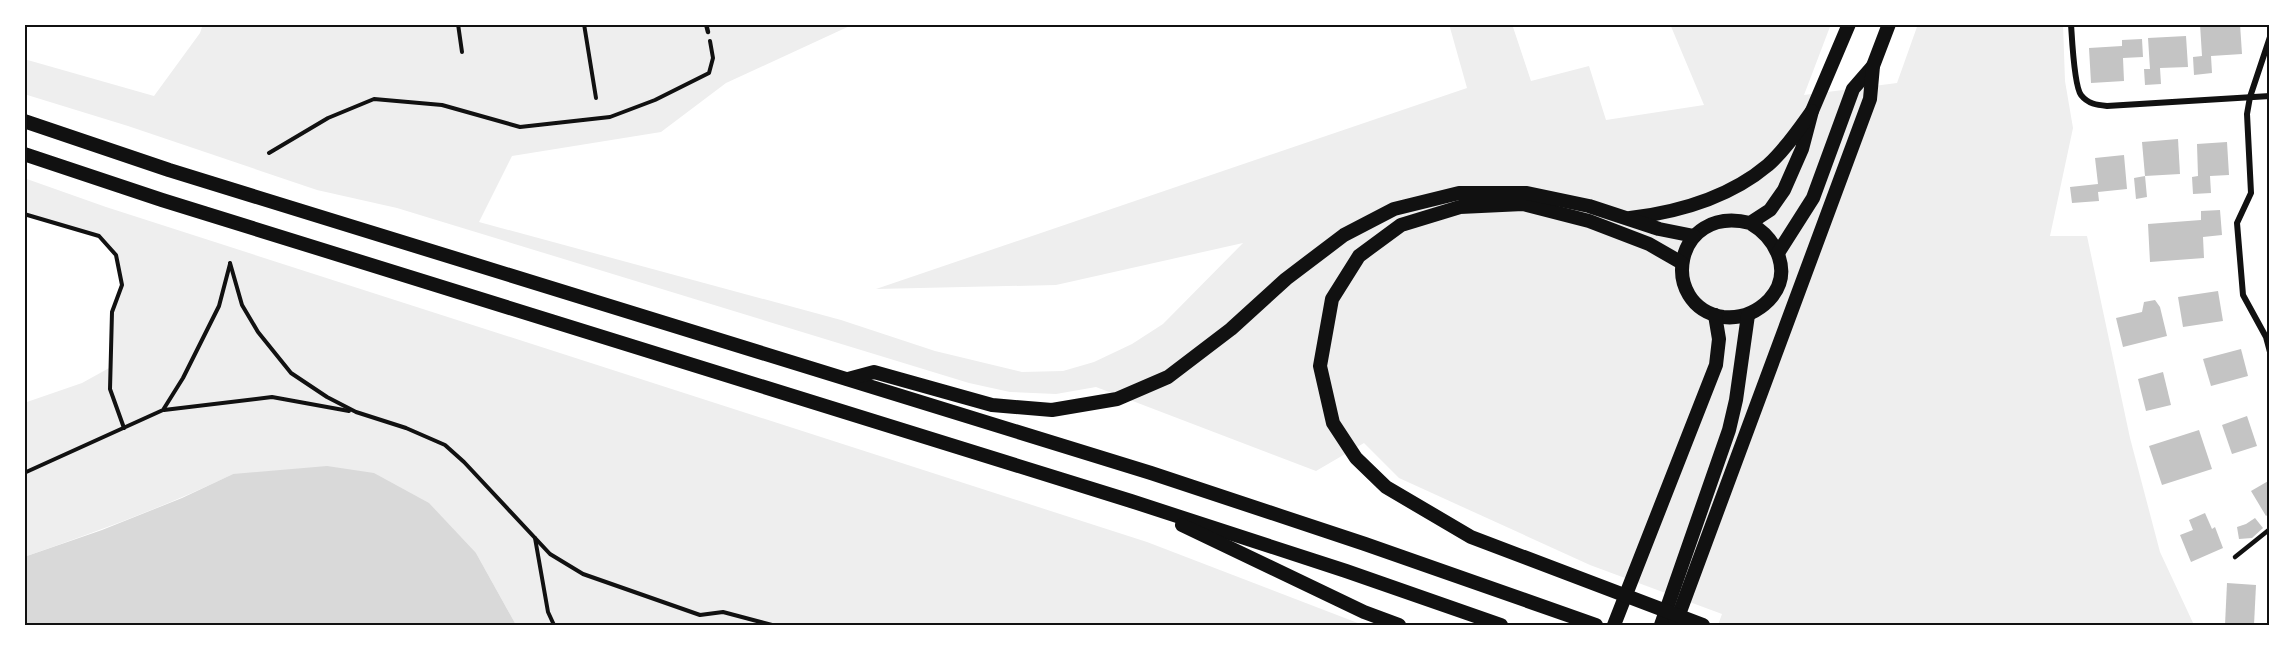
<svg xmlns="http://www.w3.org/2000/svg" width="2294" height="649" viewBox="0 0 2294 649" font-family="'DejaVu Sans',sans-serif">
<style>
.green{fill:#eee}
.water{fill:#d9d9d9}
.building{fill:#c4c4c4}
.lines{fill:none;stroke-linecap:round;stroke-linejoin:round}
.path{stroke:#111;stroke-width:4}
.service{stroke:#111;stroke-width:4.5}
.minor{stroke:#111;stroke-width:6}
.primary{stroke:#111;stroke-width:14}
.trunk{stroke:#111;stroke-width:14}
.neatline{fill:none;stroke:#111;stroke-width:2}
</style>
<rect width="100%" height="100%" fill="#fff"/>
<!-- green -->
<g class="green">
<path d="M203 24H854L726 83 661 132 512 156 479 222 841 320 935 351 1022 372 1063 371 1094 362 1132 344 1163 324 1243 243 1056 285 876 289 1467 88 1449 24H1512L1531 81 1589 66 1606 120 1704 105 1670 24H1831L1804 95 1897 83 1918 24H2063L2065 81 2073 128 2050 236H2087L2130 438 2160 552 2194 625H1718L1722 614 1590 565 1399 478 1364 443 1316 471 1096 387 1056 394 1010 392 969 383 397 208 317 190 128 126 24 94V59L154 96 200 33Z"/>
<path d="M24 178 106 207 1147 542 1363 625H516L476 553 233 474C165 507 95 532 24 557V403L82 383 111 367 112 312 122 285 116 255 99 236 24 214Z"/>
</g>
<!-- water -->
<path class="water" d="M327 466 374 473 429 503 476 553 516 625H24V557L102 530 182 498 233 474Z"/>
<!-- building -->
<g class="building">
<path d="M2200 24H2240L2242 54 2211 56 2212 73 2194 75 2193 57 2202 56Z"/>
<path d="M2186 36 2188 67 2160 68 2161 84 2145 85 2144 69H2150L2148 38Z"/>
<path d="M2142 39 2143 57 2123 58 2124 81 2091 83 2089 48 2122 46V40Z"/>
<path d="M2178 139 2180 174 2145 176 2142 142Z"/>
<path d="M2227 142 2229 175 2210 176 2211 193 2193 194 2192 177 2198 176 2197 144Z"/>
<path d="M2124 155 2127 189 2098 192 2099 201 2072 203 2070 187 2098 184 2095 158Z"/>
<path d="M2145 176 2147 197 2136 199 2134 178Z"/>
<path d="M2220 210 2222 235 2203 237 2204 258 2150 262 2148 224 2201 220V211Z"/>
<path d="M2218 291 2223 321 2183 327 2178 297Z"/>
<path d="M2155 300 2160 307 2167 336 2123 347 2116 318 2142 312 2144 302Z"/>
<path d="M2241 349 2248 376 2211 386 2203 359Z"/>
<path d="M2163 372 2171 405 2146 411 2138 379Z"/>
<path d="M2247 416 2257 446 2232 454 2222 425Z"/>
<path d="M2199 430 2212 469 2162 485 2149 446Z"/>
<path d="M2270 480V513L2266 516 2251 491Z"/>
<path d="M2205 513 2212 529 2215 527 2223 548 2191 562 2180 535 2193 530 2189 520Z"/>
<path d="M2255 518 2263 528 2252 538 2239 539 2237 527 2246 524Z"/>
<path d="M2227 583 2256 585 2254 625H2225Z"/>
</g>
<g class="lines">
<!-- path -->
<g class="path">
<path d="M458 24 462 52"/>
<path d="M584 24 596 98"/>
<path d="M269 153 328 118 374 99 442 105 520 127 610 117 655 100 709 73 713 58 710 41"/>
<path d="M24 214 99 236 116 255 122 285 112 312 110 389 124 428"/>
<path d="M230 263 242 305 258 332 291 373 327 397 356 412 406 428 445 445 464 462 550 554 583 574 700 615 723 612 772 625"/>
<path d="M164 410 272 397 349 411"/>
<path d="M24 473 163 410 183 378 219 306 230 264"/>
<path d="M535 538 548 612 554 625"/>
</g>
<!-- service -->
<g class="service">
<path d="M706 24 708 32"/>
<path d="M2235 557 2270 529"/>
</g>
<!-- minor -->
<g class="minor">
<path d="M2071 24C2072 38 2074 86 2081 95 2088 104 2097 105 2107 106L2270 96"/>
<path d="M2270 37 2250 97 2247 114 2251 193 2237 223 2243 295 2266 337 2270 352"/>
</g>
<!-- primary -->
<g class="primary">
<path d="M1750 223C1777 239 1794 273 1769 300 1756 313 1741 319 1723 317 1658 306 1673 204 1750 223L1770 210 1784 190 1802 149 1812 111 1849 24"/>
<path d="M1778 253 1813 198 1853 89 1873 66"/>
<path d="M1614 625 1716 365 1719 339 1715 315"/>
<path d="M1661 625 1729 430 1736 400 1748 315"/>
<path d="M1675 625 1870 99 1873 66 1889 24"/>
</g>
<!-- trunk -->
<g class="trunk">
<path d="M24 121 169 170 1151 473 1365 544 1596 625"/>
<path d="M24 154 162 200 1131 501 1346 571 1501 625"/>
<path d="M1630 218C1679 212 1730 197 1768 165 1785 150 1799 129 1812 111"/>
<path d="M1682 263 1649 244 1589 221 1523 204 1460 207 1401 225 1359 256 1332 299 1320 366 1333 423 1356 458 1386 487 1471 537 1703 625"/>
<path d="M848 379 874 372 992 405 1052 410 1117 399 1168 377 1231 329 1286 279 1344 235 1394 209 1459 193H1527L1589 206 1659 229 1694 236"/>
<path d="M1182 525 1364 612 1399 625"/>
</g>
</g>
<!-- border -->
<rect width="2294" height="649" fill="none" stroke="#ffffff" stroke-width="51"/>
<rect x="26" y="26" width="2242" height="598" class="neatline"/>
</svg>
